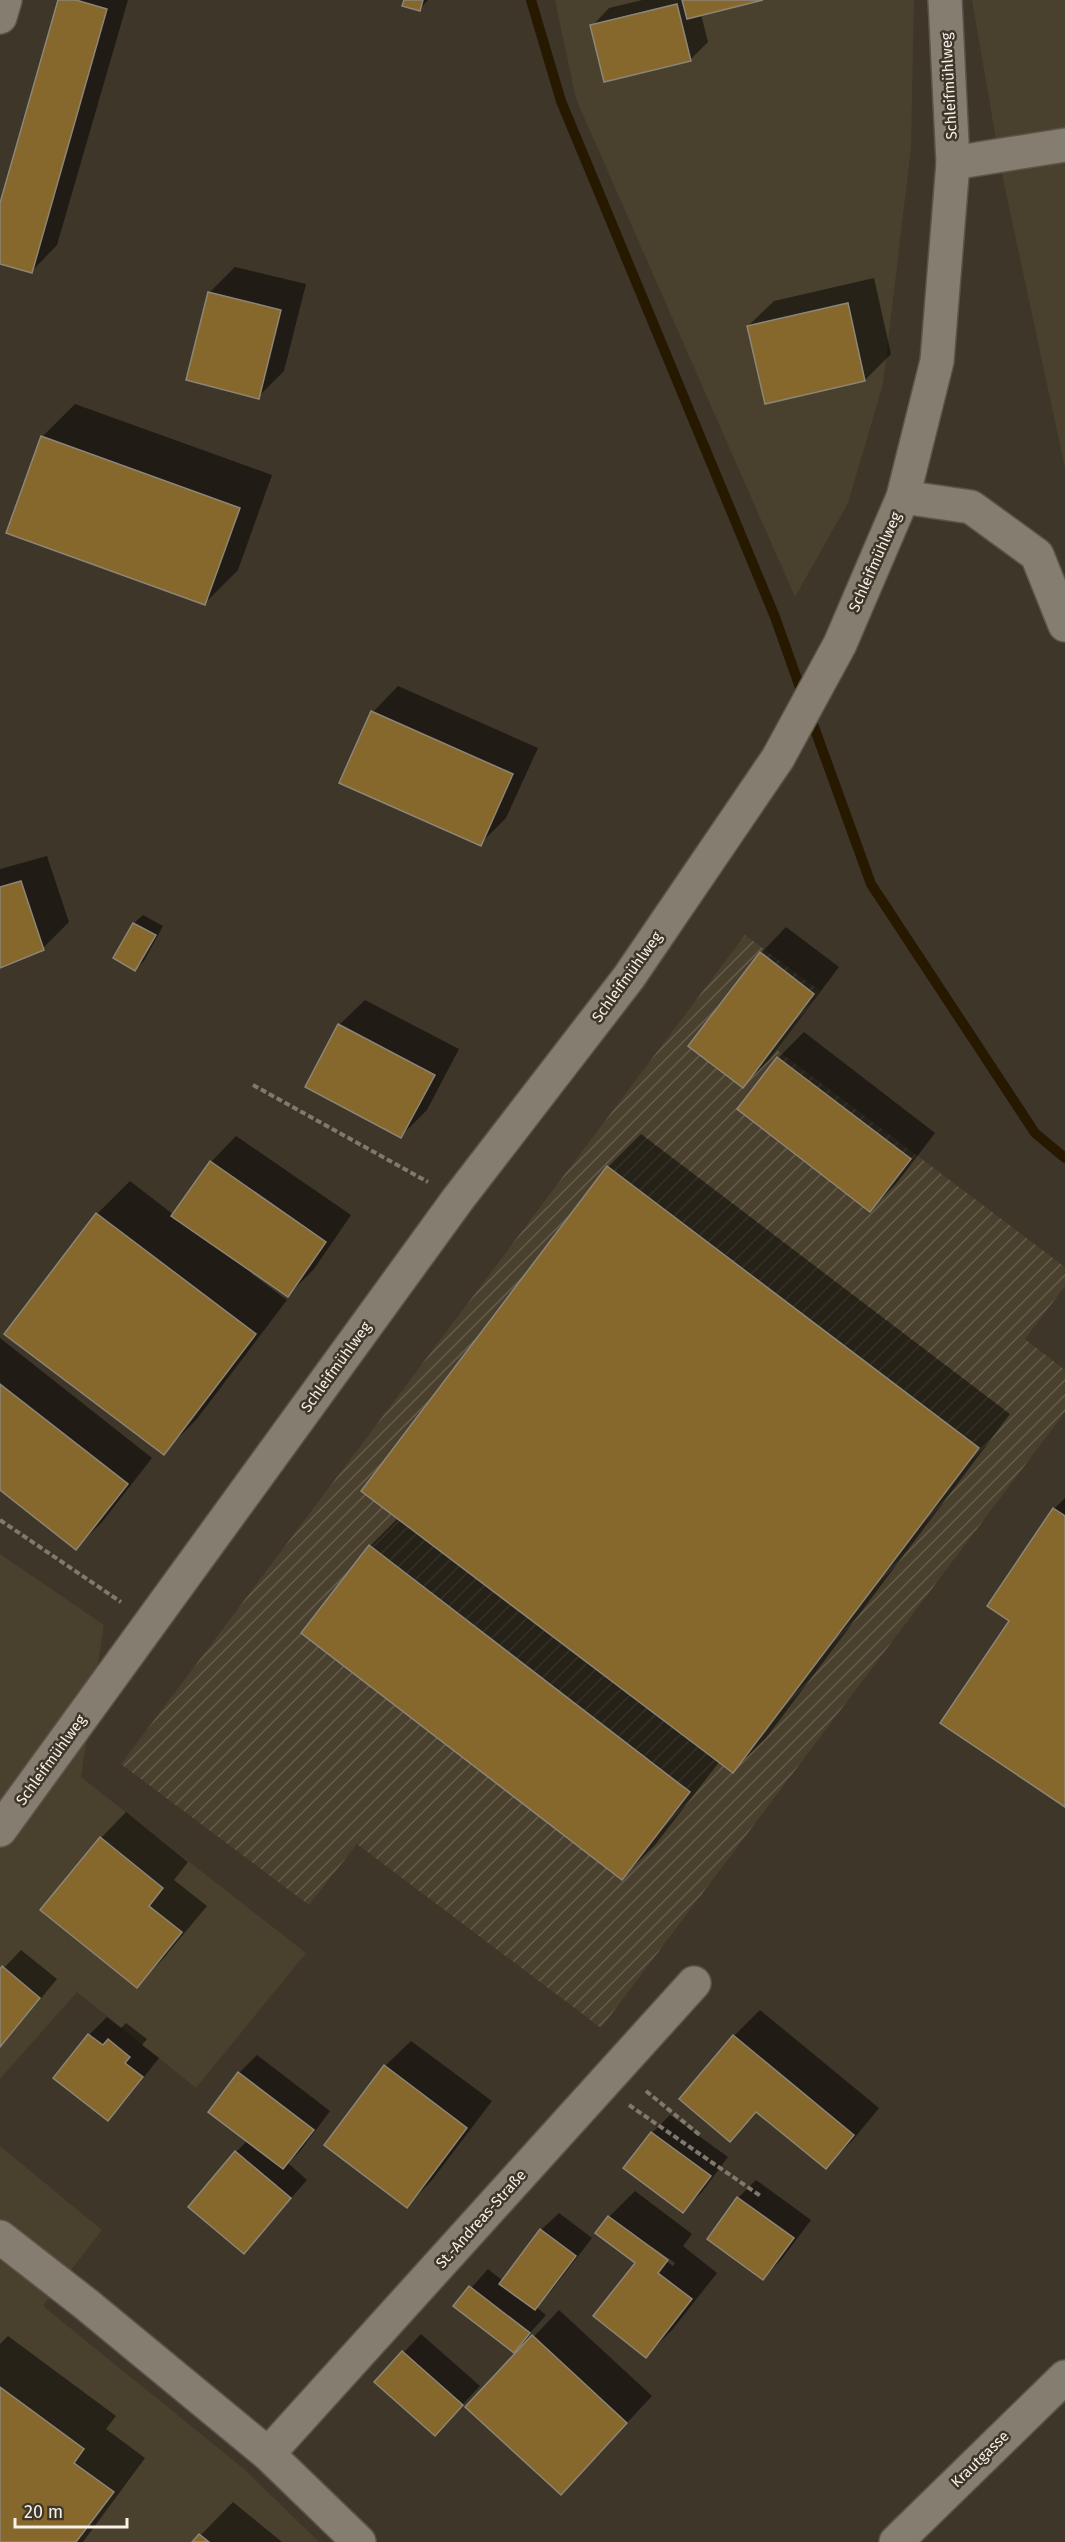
<svg xmlns="http://www.w3.org/2000/svg" width="1065" height="2542" viewBox="0 0 1065 2542" font-family="'Fira Sans',sans-serif">
<style>
.built{fill:#4a402e}
.industrial{fill:url(#industrial-furrows)}
.shadow{fill:#0007;fill-rule:evenodd}
.lines{fill:none;stroke-linecap:round;stroke-linejoin:round}
.stream{stroke:#271800;stroke-width:10}
.building{fill:#86672c;stroke:#8d8577;stroke-width:1.5}
.street-casing{stroke:#5b5449;stroke-width:36}
.path{stroke:#7f796e;stroke-width:4;stroke-dasharray:6 3;stroke-linecap:butt}
.street{stroke:#857d6f;stroke-width:33}
.labels{text-anchor:middle;stroke-width:5;stroke-linejoin:round;paint-order:stroke}
.street-label{font-size:15px;fill:#f6f1e9;stroke:#3d3629}
</style>
<defs>
<pattern id="industrial-furrows" width="10" height="10" patternUnits="userSpaceOnUse" patternTransform="scale(1.5)"><rect width="10" height="10" fill="#4a402e"/><path d="M-1 1l2-2M0 10L10 0M9 11l2-2" fill="none" stroke="#655c4c"/></pattern>
</defs>
<rect width="100%" height="100%" fill="#3d3629"/>
<!-- built -->
<g class="built">
<path d="M555 0H914L911 148 883 384 848 503 795 597 576 99Z"/>
<path d="M972 0H1065V468L1002 174Z"/>
<path d="M0 1554 104 1625 81 1777 306 1953 196 2088 77 1992 0 2079Z"/>
<path d="M0 2146 102 2230 43 2306 244 2469 319 2542H0Z"/>
</g>
<!-- industrial -->
<path class="industrial" d="M745 935 820 991 777 1050 1065 1267V1286L1025 1339 1065 1370V1412L601 2028 357 1844 309 1905 121 1764Z"/>
<!-- shadow -->
<g class="shadow">
<path d="M59 0H128L57 245 32 271 0 262V208Z"/>
<path d="M405 0H428L420 9Z"/>
<path d="M642 0H757L701 14 708 42 690 60 592 26 609 8Z"/>
<path d="M235 267 306 284 284 371 258 397 209 293Z"/>
<path d="M874 278 891 354 865 380 748 326 774 301Z"/>
<path d="M75 404 272 475 238 570 205 603 42 437Z"/>
<path d="M398 686 538 748 506 818 480 844 373 712Z"/>
<path d="M47 856 69 922 43 948 0 967V869Z"/>
<path d="M143 915 163 926 144 961 135 969 115 958 134 923Z"/>
<path d="M786 927 839 967 769 1060 743 1086 761 953Z"/>
<path d="M365 1000 459 1049 427 1110 401 1136 339 1025Z"/>
<path d="M804 1032 935 1133 896 1184 870 1210 739 1109 778 1058Z"/>
<path d="M641 1134 1010 1414 766 1738 733 1771 720 1761 655 1845 622 1878 370 1546 399 1517 608 1167Z"/>
<path d="M236 1136 351 1215 314 1269 288 1295 254 1272 252 1274 287 1300 196 1420 163 1453 6 1334 97 1214 130 1181 174 1215 211 1162Z"/>
<path d="M0 1338 152 1458 102 1522 76 1548 0 1488Z"/>
<path d="M1065 1498V1806L1011 1620 1054 1509Z"/>
<path d="M126 1812 188 1862 174 1880 207 1906 162 1960 137 1986 101 1838Z"/>
<path d="M21 1950 57 1979 0 2048V1972Z"/>
<path d="M760 2010 879 2108 852 2141 826 2167 758 2112 730 2140 734 2036Z"/>
<path d="M107 2017 121 2028 126 2023 147 2039 142 2045 159 2058 125 2101 108 2119 89 2035Z"/>
<path d="M411 2041 492 2101 432 2180 407 2206 385 2066Z"/>
<path d="M257 2055 330 2111 301 2150 288 2163 307 2180 244 2252 236 2152 248 2140 210 2111 239 2073Z"/>
<path d="M670 2115 728 2157 701 2193 683 2211 625 2168 652 2133Z"/>
<path d="M756 2180 811 2220 781 2260 763 2278 709 2238 738 2198Z"/>
<path d="M635 2191 692 2234 683 2246 717 2273 672 2330 646 2356 638 2263 609 2217ZM652 2247 675 2263 673 2266 650 2249Z"/>
<path d="M559 2213 592 2238 552 2290 536 2307 546 2315 514 2351 456 2305 488 2269 503 2281 541 2230Z"/>
<path d="M559 2310 652 2396 586 2467 468 2407Z"/>
<path d="M421 2334 480 2386 435 2434 376 2382Z"/>
<path d="M8 2336 116 2416 106 2429 145 2458 83 2542H0V2344Z"/>
<path d="M233 2502 282 2542H194Z"/>
</g>
<g class="lines">
<!-- stream -->
<g class="stream">
<path d="M531 0 561 101 775 617 803 696"/>
<path d="M809 713 871 884 1035 1133 1065 1158"/>
</g>
</g>
<!-- building -->
<g class="building">
<path d="M58 0H76L107 9 32 273 0 264V203Z"/>
<path d="M404 0H423L420 11 402 6Z"/>
<path d="M682 0H763L687 19Z"/>
<path d="M677 4 691 61 604 82 590 25Z"/>
<path d="M208 292 281 310 259 399 186 380Z"/>
<path d="M848 303 865 381 765 404 747 326Z"/>
<path d="M41 436 240 508 205 605 6 533Z"/>
<path d="M371 711 513 774 481 846 339 783Z"/>
<path d="M21 881 44 950 0 968V887Z"/>
<path d="M133 923 156 935 135 971 113 958Z"/>
<path d="M760 952 814 994 743 1088 688 1046Z"/>
<path d="M338 1024 435 1075 401 1138 305 1087Z"/>
<path d="M777 1057 911 1159 870 1212 737 1109Z"/>
<path d="M210 1161 326 1242 288 1297 171 1216Z"/>
<path d="M607 1166 979 1448 733 1773 361 1491Z"/>
<path d="M96 1213 256 1334 164 1455 4 1334Z"/>
<path d="M0 1384 128 1484 76 1550 0 1490Z"/>
<path d="M1053 1508 1065 1516V1807L940 1723 1009 1621 987 1606Z"/>
<path d="M369 1545 690 1792 622 1880 301 1633Z"/>
<path d="M100 1837 163 1888 149 1906 182 1932 137 1988 40 1910Z"/>
<path d="M2 1966 40 1998 0 2047V1969Z"/>
<path d="M88 2034 103 2045 108 2039 130 2057 125 2063 143 2077 108 2121 53 2078Z"/>
<path d="M733 2035 854 2135 826 2169 756 2112 730 2142 679 2099Z"/>
<path d="M384 2065 467 2128 407 2208 324 2145Z"/>
<path d="M238 2072 314 2130 283 2169 208 2112Z"/>
<path d="M651 2132 711 2176 683 2213 623 2168Z"/>
<path d="M235 2151 291 2198 244 2254 188 2207Z"/>
<path d="M737 2197 794 2238 763 2280 707 2239Z"/>
<path d="M608 2216 668 2260 658 2273 692 2299 646 2358 593 2316 635 2263 595 2233Z"/>
<path d="M540 2229 576 2256 535 2310 499 2284Z"/>
<path d="M469 2286 530 2333 514 2353 453 2306Z"/>
<path d="M532 2335 627 2423 561 2495 465 2407Z"/>
<path d="M402 2351 463 2405 435 2436 374 2382Z"/>
<path d="M0 2387 84 2449 74 2463 114 2492 76 2542H0Z"/>
<path d="M199 2534 209 2542H192Z"/>
</g>
<g class="lines">
<!-- street casing -->
<g class="street-casing">
<g id="street">
<path d="M0 17 5 0"/>
<path d="M953 163 1065 145"/>
<path d="M903 497 971 507 1037 555 1065 625"/>
<path d="M0 1830 458 1199 629 977 778 758 840 644 903 497 937 361 953 163 945 0"/>
<path d="M0 2237 86 2304 268 2454 359 2542"/>
<path d="M268 2454 694 1983"/>
<path d="M896 2542 1065 2377"/>
</g>
</g>
<!-- path -->
<g class="path">
<path d="M253 1085 428 1182"/>
<path d="M0 1520 121 1602"/>
<path d="M646 2091 701 2136"/>
<path d="M629 2105 762 2197"/>
</g>
<!-- street -->
<use href="#street" class="street"/>
</g>
<g class="labels">
<!-- street labels -->
<g class="street-label">
<text transform="translate(949 86) rotate(-93)" y="5">Schleifmühlweg</text>
<text transform="translate(875 562) rotate(-66)" y="5">Schleifmühlweg</text>
<text transform="translate(627 977) rotate(-54)" y="5">Schleifmühlweg</text>
<text transform="translate(336 1367) rotate(-54)" y="5">Schleifmühlweg</text>
<text transform="translate(51 1760) rotate(-54)" y="5">Schleifmühlweg</text>
<text transform="translate(481 2219) rotate(-48)" y="5">St.-Andreas-Straße</text>
<text transform="translate(980 2459) rotate(-44)" y="5">Krautgasse</text>
</g>
</g>
<!-- scale -->
<path d="M15 2518v9h112v-9" fill="none" stroke="#f6f1e9" stroke-width="3"/>
<text x="24" y="2518" font-size="18" fill="#f6f1e9" stroke="#3d3629" stroke-width="4.5" paint-order="stroke">20 m</text>
</svg>
